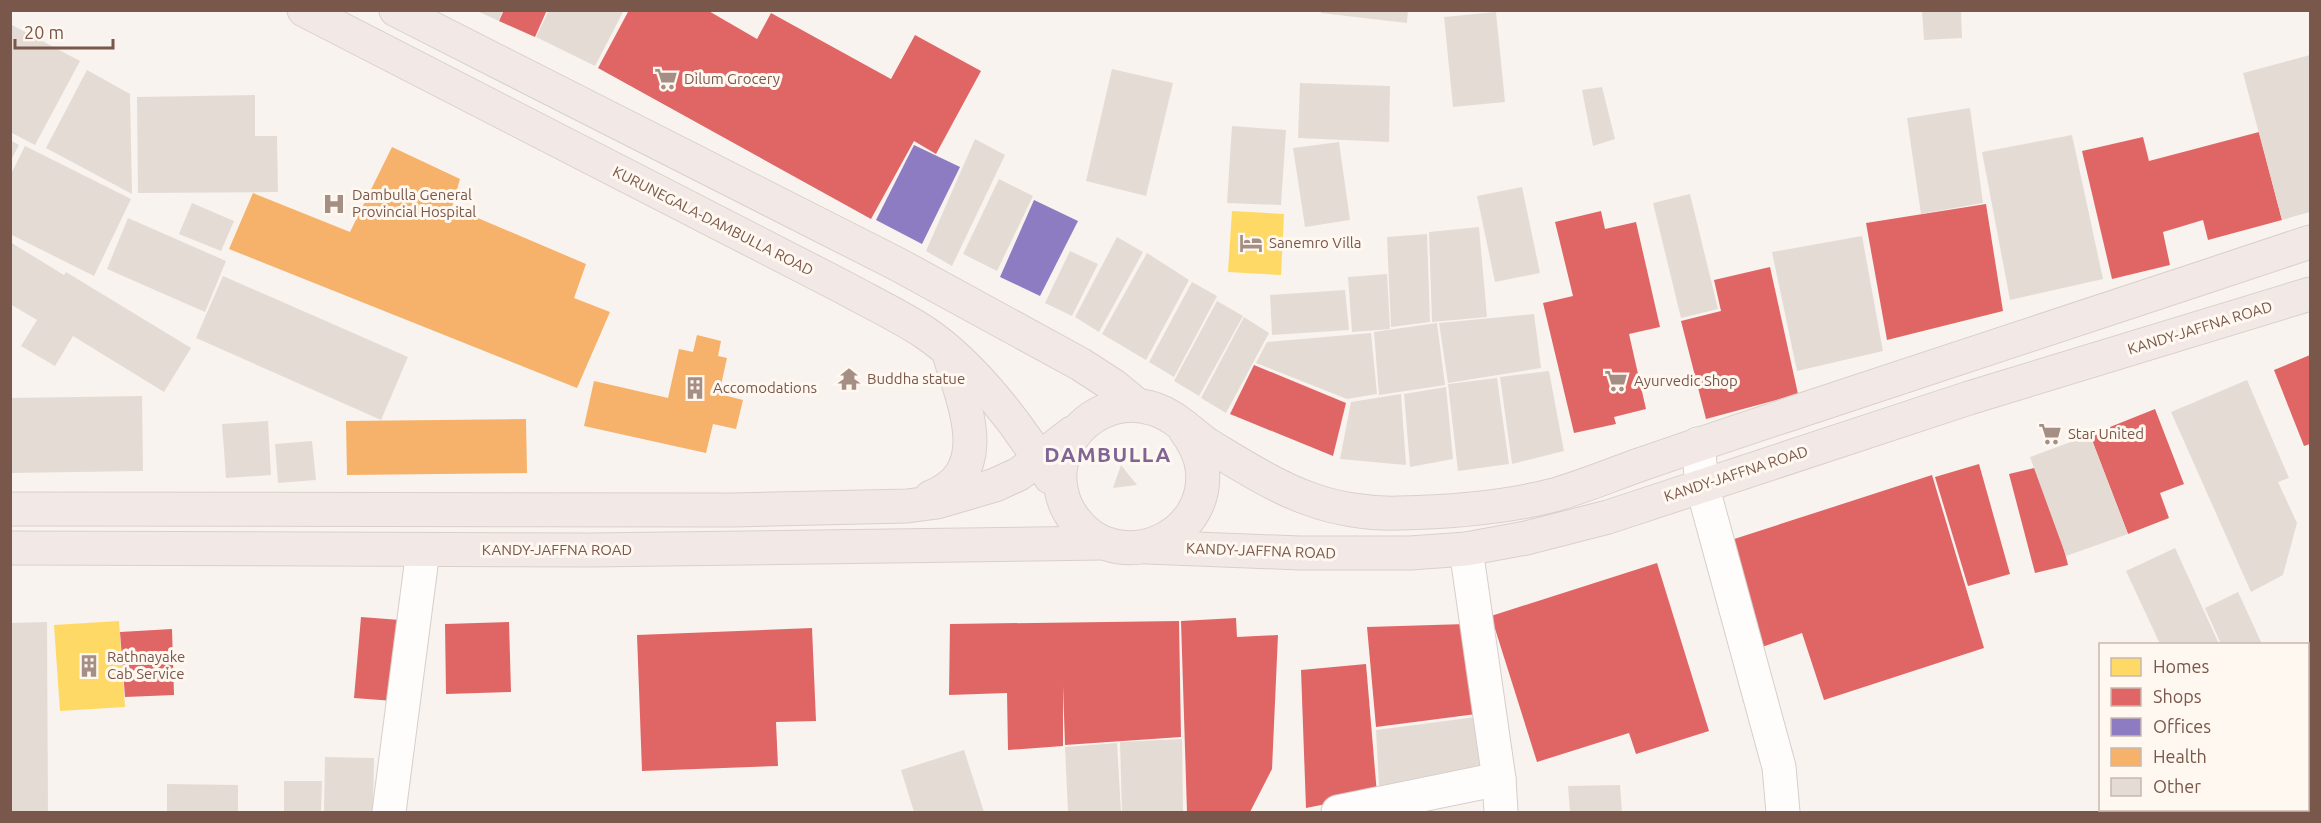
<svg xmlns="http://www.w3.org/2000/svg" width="2321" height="823" viewBox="0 0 2321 823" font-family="Ubuntu,sans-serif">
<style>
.homes{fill:#ffd966}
.shops{fill:#e06666}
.offices{fill:#8e7cc3}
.health{fill:#f6b26b}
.building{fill:#e5dbd5}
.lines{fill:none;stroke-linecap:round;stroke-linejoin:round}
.minor-casing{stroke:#d7ceca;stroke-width:35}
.highway-casing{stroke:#dad0ca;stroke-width:35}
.minor{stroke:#fefdfc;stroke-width:33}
.highway{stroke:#f2e8e6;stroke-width:33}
.labels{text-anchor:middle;stroke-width:6;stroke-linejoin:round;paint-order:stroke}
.poi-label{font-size:15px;fill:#79574b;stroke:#fff8f0;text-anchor:start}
.street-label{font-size:15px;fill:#79574b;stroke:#fff8f0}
.district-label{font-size:21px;font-weight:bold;letter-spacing:1.5px;fill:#7f6494;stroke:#fff8f0}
</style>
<rect width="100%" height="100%" fill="#f8f3ee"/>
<!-- homes -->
<g class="homes">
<path d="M1232 211 1284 214 1281 275 1228 272Z"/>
<path d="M119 621 125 707 60 711 54 625Z"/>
<path d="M2310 693V812H2301L2299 810H2308V695Z"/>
<path d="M2230 810H2292L2294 812H2232Z"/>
</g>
<!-- shops -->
<g class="shops">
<path d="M504 10H547L535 37 499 21Z"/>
<path d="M629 10H707L757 39 771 13 891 79 915 35 981 71 936 154 914 141 871 219 598 68Z"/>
<path d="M2259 132 2282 220 2208 240 2203 220 2163 232 2170 265 2112 279 2082 151 2143 137 2149 161Z"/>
<path d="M1986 204 2003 311 1887 340 1866 223Z"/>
<path d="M1601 211 1605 229 1636 222 1660 327 1629 334 1646 409 1614 417 1616 424 1574 433 1543 303 1573 296 1555 222Z"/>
<path d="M1770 267 1798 394 1706 419 1681 321 1721 311 1714 280Z"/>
<path d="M2310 355V444L2304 446 2274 370Z"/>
<path d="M1254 365 1346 403 1333 456 1230 414Z"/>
<path d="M2155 409 2184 484 2160 493 2169 518 2128 534 2090 435Z"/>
<path d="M1979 464 2010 574 1968 586 1935 477Z"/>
<path d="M2043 466 2068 565 2035 573 2009 474Z"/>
<path d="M1932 475 1984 648 1824 700 1802 633 1762 647 1728 541Z"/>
<path d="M1657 563 1709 731 1636 754 1629 733 1537 762 1491 616Z"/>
<path d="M361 617 400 620 394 701 354 698Z"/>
<path d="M1236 618 1237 637 1278 635 1272 769 1250 812H1187L1181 621Z"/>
<path d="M1179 621 1181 737 1065 745 1063 686V746L1008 750 1007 693 949 695 950 624Z"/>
<path d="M509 622 511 692 446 694 445 624Z"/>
<path d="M1466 624 1484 713 1376 727 1367 627Z"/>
<path d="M812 628 816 721 776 722 778 766 642 771 637 635Z"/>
<path d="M172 629 174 695 125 697 120 632Z"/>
<path d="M1366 664 1377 794 1306 808 1301 670Z"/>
</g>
<!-- offices -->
<g class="offices">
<path d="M914 145 960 167 922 244 876 220Z"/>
<path d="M1034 200 1078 221 1040 296 1000 277Z"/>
</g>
<!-- health -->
<g class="health">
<path d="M392 147 460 179 452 207 586 264 574 298 610 312 577 388 229 249 253 193 350 232Z"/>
<path d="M697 335 721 341 718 356 727 358 719 394 743 400 736 429 713 424 706 453 584 426 594 381 668 398 679 349 693 352Z"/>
<path d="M526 419 527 473 347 475 346 421Z"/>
</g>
<!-- building -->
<g class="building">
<path d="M475 10H503L499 21Z"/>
<path d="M549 10H624L595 66 536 37Z"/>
<path d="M1321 10H1408L1407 23 1321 13Z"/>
<path d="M1922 10H1961L1962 38 1924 40Z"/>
<path d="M1496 12 1505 102 1453 107 1444 17Z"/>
<path d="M10 24 80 61 35 145 10 132Z"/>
<path d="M2310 55V212L2282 220 2243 73Z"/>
<path d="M1112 69 1173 83 1146 196 1086 181Z"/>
<path d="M87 70 130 94 132 194 46 148Z"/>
<path d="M1300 83 1390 86 1389 142 1298 138Z"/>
<path d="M1602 87 1615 139 1593 146 1582 90Z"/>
<path d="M255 95V136H277L278 192 138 193 137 97Z"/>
<path d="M1970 108 1983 203 1921 214 1907 118Z"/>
<path d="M1232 126 1286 130 1281 205 1227 203Z"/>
<path d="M2072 135 2103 279 2010 300 1982 152Z"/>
<path d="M975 139 1005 155 952 266 926 251Z"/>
<path d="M10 140 19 145 10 162Z"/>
<path d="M1339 142 1350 220 1305 227 1293 148Z"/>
<path d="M25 146 131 199 94 276 10 234V176Z"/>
<path d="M999 179 1033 196 997 271 963 254Z"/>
<path d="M1522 187 1540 273 1495 282 1477 196Z"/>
<path d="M1690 194 1718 309 1681 318 1653 203Z"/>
<path d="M192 203 234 221 221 251 179 234Z"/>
<path d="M128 218 226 261 205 312 107 269Z"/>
<path d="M1479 227 1487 317 1432 322 1429 232Z"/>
<path d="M1427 234 1430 322 1391 327 1387 237Z"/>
<path d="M1862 236 1883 351 1797 371 1772 252Z"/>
<path d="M1117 237 1143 252 1099 332 1075 317Z"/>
<path d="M10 242 64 275 66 272 191 348 164 392 73 336 55 366 21 346 37 320 10 304Z"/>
<path d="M1070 251 1098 264 1072 316 1045 303Z"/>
<path d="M1147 253 1189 280 1146 360 1102 334Z"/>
<path d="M1387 274 1390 329 1352 332 1348 277Z"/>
<path d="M223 276 408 357 381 420 196 338Z"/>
<path d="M1192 282 1217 296 1174 377 1149 362Z"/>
<path d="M1345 290 1349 330 1272 335 1270 295Z"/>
<path d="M1217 301 1243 316 1199 396 1174 381Z"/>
<path d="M1534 314 1541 368 1448 383 1439 323Z"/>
<path d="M1244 317 1269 333 1226 413 1201 398Z"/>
<path d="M1437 323 1445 385 1379 395 1374 332Z"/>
<path d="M1371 333 1377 394 1347 399 1256 363 1267 342Z"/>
<path d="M1549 371 1564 451 1512 464 1500 377Z"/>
<path d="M1497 378 1509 464 1458 471 1448 384Z"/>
<path d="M2247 380 2289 478 2278 482 2297 523 2283 575 2251 592 2171 412Z"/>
<path d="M1446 387 1453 459 1410 467 1404 394Z"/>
<path d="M1401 394 1406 465 1340 459 1351 402Z"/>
<path d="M142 396 143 471 10 473V398Z"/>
<path d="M268 421 271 475 226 478 222 424Z"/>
<path d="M2090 435 2128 534 2066 556 2030 457Z"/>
<path d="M312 441 316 480 278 483 275 444Z"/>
<path d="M1121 465 1137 485 1113 488Z"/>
<path d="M2175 548 2219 644H2160L2126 571Z"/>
<path d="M2238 592 2262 644H2221L2205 608Z"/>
<path d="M47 622 48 812H10V623Z"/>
<path d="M1484 716 1487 776 1379 786 1376 730Z"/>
<path d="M1182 739 1183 811 1122 812 1120 742Z"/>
<path d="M1117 743 1121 812H1068L1065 747Z"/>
<path d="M964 750 984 812H914L901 770Z"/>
<path d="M325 757 374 758 373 812H324Z"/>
<path d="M284 781H322L321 812H284Z"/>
<path d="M167 784 238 785V812H167Z"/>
<path d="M1620 785 1622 812H1570L1568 786Z"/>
</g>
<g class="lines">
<!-- minor casing -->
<g class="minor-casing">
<g id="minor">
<path d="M1698 444 1702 485 1779 767 1783 812"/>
<path d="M1466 549 1499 779 1501 812"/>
<path d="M389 812 423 550"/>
<path d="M1338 812 1499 779"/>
</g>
</g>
<!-- highway casing -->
<g class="highway-casing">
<g id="highway">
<path d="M304 10 843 287C870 302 898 315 924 332 973 365 1020 426 1050 477"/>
<path d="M396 10 897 264 1080 364 1114 386 1137 405"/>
<path d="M1185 430C1193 441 1200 453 1202 467 1212 539 1117 578 1074 519 1061 502 1056 477 1063 457 1075 419 1115 396 1154 409 1174 415 1191 433 1208 445 1238 463 1277 488 1310 499 1336 509 1371 514 1399 513 1450 512 1504 508 1554 495 1582 487 1611 475 1639 465 1688 448 1738 431 1787 415 1962 357 2136 300 2310 242"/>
<path d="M931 497C995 472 964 404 950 357"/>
<path d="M10 509 733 510 907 506 937 502 995 485 1019 474 1072 433"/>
<path d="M1147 547 1300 553H1410L1466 549 1526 538 1608 517 1969 398 2310 294"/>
<path d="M10 548 590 550 1103 543"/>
</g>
</g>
<!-- minor -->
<use href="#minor" class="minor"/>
<!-- highway -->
<use href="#highway" class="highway"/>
</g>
<!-- icons -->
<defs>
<g id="supermarket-bare" transform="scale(1.8)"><path d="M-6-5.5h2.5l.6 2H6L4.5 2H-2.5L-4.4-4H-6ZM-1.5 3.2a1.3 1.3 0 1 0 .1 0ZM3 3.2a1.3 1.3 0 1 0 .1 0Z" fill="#a58e84" stroke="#fff8f0" stroke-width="2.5" paint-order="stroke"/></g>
<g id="hospital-bare" transform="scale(1.8)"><path d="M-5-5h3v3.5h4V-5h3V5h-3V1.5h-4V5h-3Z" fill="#a58e84" stroke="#fff8f0" stroke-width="2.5" paint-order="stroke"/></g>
<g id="hotel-bare" transform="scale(1.8)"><path d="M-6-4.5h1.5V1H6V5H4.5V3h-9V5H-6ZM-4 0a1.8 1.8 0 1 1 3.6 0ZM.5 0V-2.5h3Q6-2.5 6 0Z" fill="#a58e84" stroke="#fff8f0" stroke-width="2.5" paint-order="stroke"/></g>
<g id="temple-bare" transform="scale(1.8)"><path d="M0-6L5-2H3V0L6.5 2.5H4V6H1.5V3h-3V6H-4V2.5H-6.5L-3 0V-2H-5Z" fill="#a58e84" stroke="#fff8f0" stroke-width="2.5" paint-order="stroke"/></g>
<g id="building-bare" transform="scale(1.8)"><path d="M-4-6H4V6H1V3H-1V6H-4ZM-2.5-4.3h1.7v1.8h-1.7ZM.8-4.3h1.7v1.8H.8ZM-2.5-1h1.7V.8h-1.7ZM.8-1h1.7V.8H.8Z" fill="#a58e84" stroke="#fff8f0" stroke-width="2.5" paint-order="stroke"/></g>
</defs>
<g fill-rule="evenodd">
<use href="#supermarket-bare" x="666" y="79"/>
<use href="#hospital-bare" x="334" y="204"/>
<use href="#hotel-bare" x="1251" y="243"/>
<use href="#temple-bare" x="849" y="379"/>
<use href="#supermarket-bare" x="1616" y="381"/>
<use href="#building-bare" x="695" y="388"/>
<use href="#supermarket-bare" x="2050" y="434"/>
<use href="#building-bare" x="89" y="666"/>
</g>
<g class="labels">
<!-- poi labels -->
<g class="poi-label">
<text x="684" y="84">Dilum Grocery</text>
<text x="352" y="200">Dambulla General<tspan x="352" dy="17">Provincial Hospital</tspan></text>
<text x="1269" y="248">Sanemro Villa</text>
<text x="867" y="384">Buddha statue</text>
<text x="1634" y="386">Ayurvedic Shop</text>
<text x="713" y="393">Accomodations</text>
<text x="2068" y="439">Star United</text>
<text x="107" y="662">Rathnayake<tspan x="107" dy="17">Cab Service</tspan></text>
</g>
<!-- street labels -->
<g class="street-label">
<text transform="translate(713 221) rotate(27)" y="5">KURUNEGALA-DAMBULLA ROAD</text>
<text transform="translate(2200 328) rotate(-17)" y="5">KANDY-JAFFNA ROAD</text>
<text transform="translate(1736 474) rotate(-18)" y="5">KANDY-JAFFNA ROAD</text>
<text x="557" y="555">KANDY-JAFFNA ROAD</text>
<text transform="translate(1261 551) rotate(2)" y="5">KANDY-JAFFNA ROAD</text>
</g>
<!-- district labels -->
<g class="district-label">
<text x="1108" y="462">DAMBULLA</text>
</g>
</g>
<!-- border -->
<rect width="2321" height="823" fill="none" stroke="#79574b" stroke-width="24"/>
<!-- legend -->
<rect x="2099" y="643" width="210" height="168" fill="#fff8f0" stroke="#c9b8ae" stroke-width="1.5"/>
<rect x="2111" y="658" width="30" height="18" fill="#ffd966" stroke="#c9b8ae" stroke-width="1.5"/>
<text x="2153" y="673" font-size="18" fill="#79574b">Homes</text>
<rect x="2111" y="688" width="30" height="18" fill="#e06666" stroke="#c9b8ae" stroke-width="1.5"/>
<text x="2153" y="703" font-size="18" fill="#79574b">Shops</text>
<rect x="2111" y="718" width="30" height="18" fill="#8e7cc3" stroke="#c9b8ae" stroke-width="1.5"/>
<text x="2153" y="733" font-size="18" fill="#79574b">Offices</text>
<rect x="2111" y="748" width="30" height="18" fill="#f6b26b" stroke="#c9b8ae" stroke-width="1.5"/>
<text x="2153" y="763" font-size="18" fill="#79574b">Health</text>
<rect x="2111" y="778" width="30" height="18" fill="#e5dbd5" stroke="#c9b8ae" stroke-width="1.5"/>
<text x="2153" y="793" font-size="18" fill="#79574b">Other</text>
<!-- scale -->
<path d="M15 39v9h98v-9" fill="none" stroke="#79574b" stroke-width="3"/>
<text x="24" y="39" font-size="18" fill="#79574b" stroke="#fff8f0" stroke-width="4.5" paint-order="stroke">20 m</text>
</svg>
